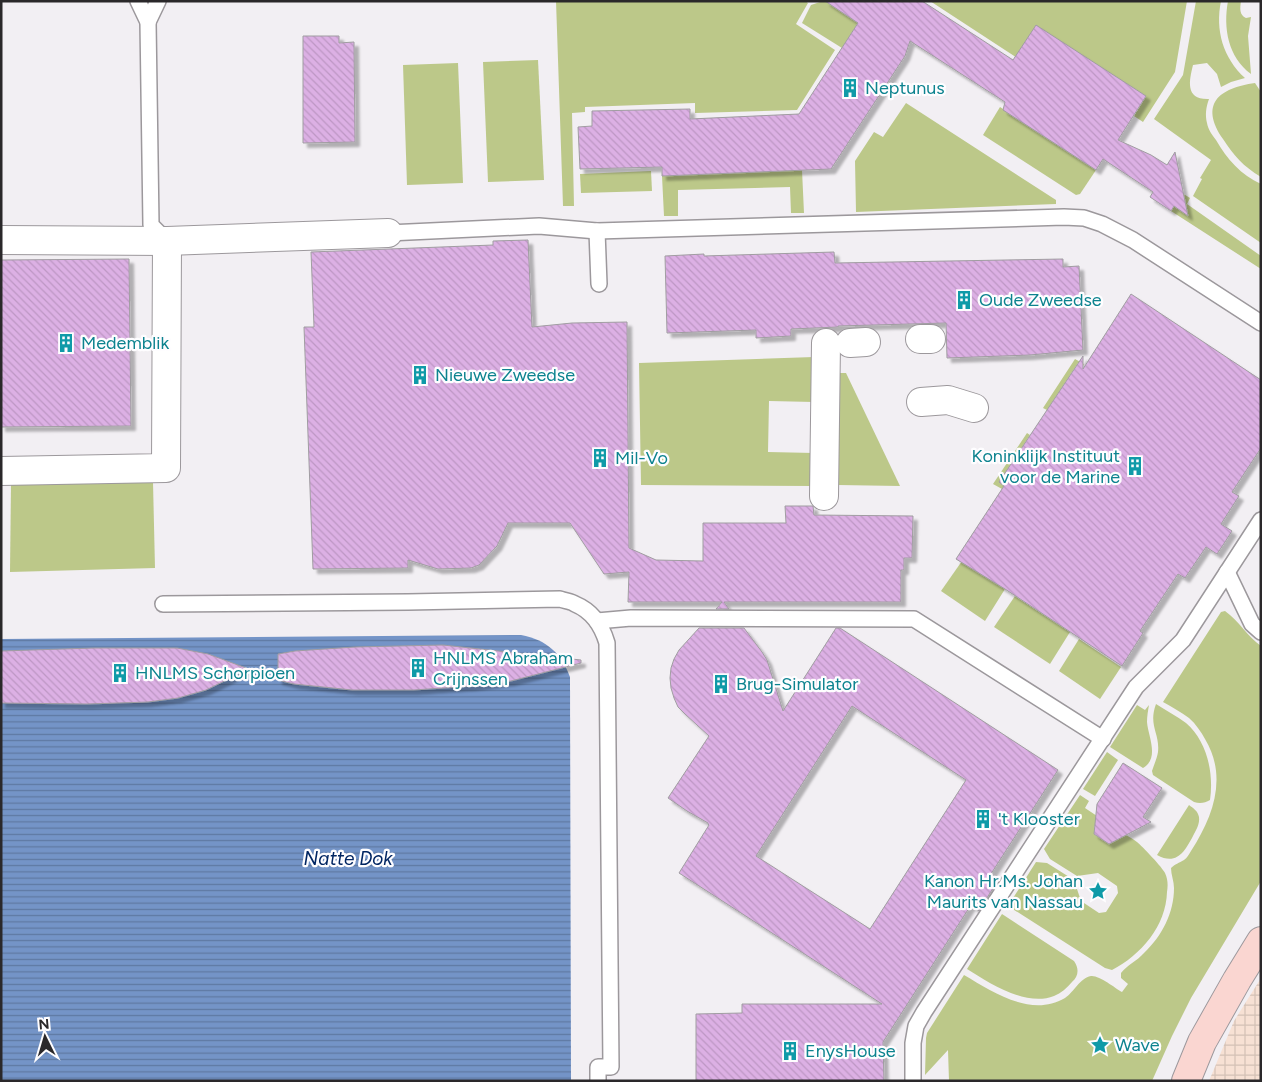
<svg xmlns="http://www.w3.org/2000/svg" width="1262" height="1082" viewBox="0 0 1262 1082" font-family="Figtree,sans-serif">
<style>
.industrial{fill:url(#industrial-grid)}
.green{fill:#bcc889}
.water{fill:url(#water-rules)}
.building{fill:url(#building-back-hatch);stroke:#a09da1;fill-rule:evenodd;filter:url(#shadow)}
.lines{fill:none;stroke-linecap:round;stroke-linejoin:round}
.lane-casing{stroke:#9c989c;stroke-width:18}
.street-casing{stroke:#9c989c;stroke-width:30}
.secondary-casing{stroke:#9c989c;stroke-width:30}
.lane{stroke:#fff;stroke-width:15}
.street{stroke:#fff;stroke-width:28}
.secondary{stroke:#fad6d1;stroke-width:28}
.labels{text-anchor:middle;stroke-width:4.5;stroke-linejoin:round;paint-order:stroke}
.culture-label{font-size:18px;fill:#0d838f;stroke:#fefdff;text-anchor:start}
.water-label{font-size:19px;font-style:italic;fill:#002562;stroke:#fefdff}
</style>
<defs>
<pattern id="industrial-grid" width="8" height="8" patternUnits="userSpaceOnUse" patternTransform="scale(1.25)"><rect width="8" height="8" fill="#f7e1d4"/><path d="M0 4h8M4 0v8" fill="none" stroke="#d4c1b6"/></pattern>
<pattern id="water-rules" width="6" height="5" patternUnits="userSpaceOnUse" patternTransform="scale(1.25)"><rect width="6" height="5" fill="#7494c7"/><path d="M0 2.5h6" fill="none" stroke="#5f79a2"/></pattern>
<pattern id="building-back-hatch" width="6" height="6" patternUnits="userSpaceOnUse" patternTransform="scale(1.25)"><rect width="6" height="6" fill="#dcb0e4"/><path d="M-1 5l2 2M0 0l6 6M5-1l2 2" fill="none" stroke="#bd97c4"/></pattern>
<filter id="shadow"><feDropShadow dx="4.5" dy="4.5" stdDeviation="1" flood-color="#0004"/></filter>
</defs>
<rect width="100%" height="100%" fill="#f2eff3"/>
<!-- industrial -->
<path class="industrial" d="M1261 978V1081H1209L1234 1021Z"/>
<!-- green -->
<g class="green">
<path d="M556 1H805L808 3 796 24 835 50 797 110 695 113V103L585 107V112L572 113 574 206H563Z"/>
<path d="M823 1H825L858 23 842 48 802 23 811 5Z"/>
<path d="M930 1H1187L1175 72 1143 122 1134 116 1146 96 1036 26 1057 84Z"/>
<path d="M1196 1H1221C1215 30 1223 58 1245 78L1231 82 1221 87 1217 74 1207 63 1193 65C1189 81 1185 100 1209 99 1206 107 1205 115 1207 123 1208 129 1212 135 1216 140 1227 159 1241 175 1261 184V243L1193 196 1202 179 1200 178 1211 160 1154 119 1183 75Z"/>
<path d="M1228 1H1241C1240 8 1239 15 1246 18L1251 17 1248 36 1251 74C1228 57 1223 28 1228 1Z"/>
<path d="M538 60 544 180 488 182 483 62Z"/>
<path d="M458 63 463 183 407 185 403 65Z"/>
<path d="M1255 83 1261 92V177C1243 166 1234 156 1223 139 1199 104 1219 88 1255 83Z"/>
<path d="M906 103 1056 200V204L856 212 855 161 874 132 883 137Z"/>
<path d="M1000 107 1096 170 1080 194 1076 195 983 135Z"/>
<path d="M802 170 804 213H791L790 187 678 190V216H664L662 176Z"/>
<path d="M651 171 652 191 581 193 580 174Z"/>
<path d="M1182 193 1190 198 1187 204 1261 256V269L1171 211Z"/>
<path d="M814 357V402L769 401 768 452 814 453V486L641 485 639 363Z"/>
<path d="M1075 359 1084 364 1083 366 1078 363 1047 410 1043 408Z"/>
<path d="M839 373H846L900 486 838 485Z"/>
<path d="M1027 433 1030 435 999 482 1004 486 1002 489 993 484Z"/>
<path d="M153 482 155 568 10 572 11 484Z"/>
<path d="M962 561 1005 589 985 621 941 591Z"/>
<path d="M1015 596 1070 632 1050 664 994 627Z"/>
<path d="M1225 611C1239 621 1247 636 1261 646V881L1191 998 1172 1036 1152 1081H949L948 1050 925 1075 926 1038 927 1033 964 975C993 992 1031 1018 1065 998 1074 992 1080 978 1091 976 1099 975 1115 988 1122 992L1128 984 1121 978V973C1127 965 1137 961 1144 953 1162 936 1174 913 1174 888 1174 881 1171 875 1171 868 1175 864 1179 863 1184 860 1187 858 1189 854 1191 851 1213 817 1228 777 1205 739 1201 732 1196 724 1189 718 1181 712 1172 707 1163 702L1221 612Z"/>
<path d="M1079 639 1121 667 1100 699 1059 671Z"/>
<path d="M1156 704C1165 710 1177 716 1186 723 1207 741 1214 773 1210 800 1205 803 1200 804 1194 802L1153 775 1152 771C1154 765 1157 758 1158 752 1160 733 1148 726 1156 704Z"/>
<path d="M1137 705 1145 710 1149 705C1148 711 1147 716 1147 722 1148 736 1160 758 1143 768L1110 747Z"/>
<path d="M1107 752 1118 760 1095 796 1083 789Z"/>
<path d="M1080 795 1089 801 1085 808 1100 818 1094 827V834L1109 844 1115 841 1121 832C1126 835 1132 838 1137 842 1142 846 1163 868 1165 873 1168 879 1168 886 1167 892 1166 926 1141 955 1112 970L1105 968 1008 906 1036 862 1047 863 1074 880 1081 901 1099 913 1106 912 1118 893 1117 886 1098 873 1077 876 1050 859 1044 849Z"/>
<path d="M1189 805C1193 808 1198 811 1199 817 1200 824 1196 830 1193 836 1185 851 1177 866 1157 855Z"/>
<path d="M1002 914 1074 961C1079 968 1079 976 1072 982 1067 988 1061 993 1054 996 1026 1007 989 983 967 969Z"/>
</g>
<!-- water -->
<path class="water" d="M521 635C547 640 561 653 570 677L571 1081H1V639Z"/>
<!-- building -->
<g class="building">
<path d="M825 1H922L1013 60 1036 25 1146 96 1118 140 1151 155 1167 165 1175 152 1188 216 1174 206 1171 211 1150 197 1153 192 1103 159 1096 170 1003 110 1005 102 910 41 905 56 831 169 662 176V167L580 169 578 127 592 126V111L690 109V119L799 114 858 23Z"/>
<path d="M303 36H339V43L354 42 355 142 303 143Z"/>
<path d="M528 240 532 327 572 323 627 322 629 548 656 560 703 561V523H786L785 506H813L814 515 913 516 912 558H904V570H901V602H724L729 609H716L722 602H628L629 572 604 574 570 523H508L497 546 479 565 471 568 438 569 408 560V568L313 569 304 327H314L311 252 493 245V241Z"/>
<path d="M834 252 835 263 1063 259V267L1079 266 1083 350 1030 355 947 358 946 323 838 326V327L791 329V336L756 338V330L667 333 665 256 704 254V256Z"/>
<path d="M129 259 131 426 1 427V260Z"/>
<path d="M1131 294 1261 380V448L1232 492 1239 496 1221 524 1232 531 1225 542 1217 554 1206 547 1185 578 1178 574 1140 631 1143 633 1122 666 1005 589 956 559 1004 486 999 482 1083 356V369Z"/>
<path d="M699 628H744L762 652 767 660 783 711 836 628H840L1058 770 987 880 995 885 980 909 979 911 971 905 883 1042 884 1081H696V1014L742 1013V1004H882L679 873 709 825 708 824V823L687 811 668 798 709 736 685 714 678 707 674 698 671 688 670 678 671 668 674 659 679 650ZM852 706 966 780 870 929 756 856Z"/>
<path d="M443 645 581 660V663L511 681 473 686 414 690H352L294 684 278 680V654L295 651 355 647Z"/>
<path d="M94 648H177L208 654 249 669 206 690 178 698 148 702 87 704 1 703V651Z"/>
<path d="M1123 763 1162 788 1143 817 1151 822 1109 844 1094 834 1097 804Z"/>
</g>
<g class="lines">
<!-- lane casing -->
<g class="lane-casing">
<g id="lane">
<path d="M138 1 148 22 151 225 167 241"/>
<path d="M148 22 158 1"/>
<path d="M597 231 599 284"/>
<path d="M388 233 539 226 597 231 1064 217 1084 218 1102 224 1133 240 1261 323"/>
<path d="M1227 572 1252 624 1261 632"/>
<path d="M163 604 408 602 560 599C565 601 571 601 575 604 592 611 602 626 607 643L611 1067H598V1081"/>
<path d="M597 621 631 618 914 619 1103 739"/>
<path d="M913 1081V1043L916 1026 924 1012 1136 687 1183 640 1261 520"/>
</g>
</g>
<!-- street casing -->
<g class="street-casing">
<g id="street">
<path d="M1 240 167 241 388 233"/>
<path d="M920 339H931"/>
<path d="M850 343 866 342"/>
<path d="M921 402 948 400 974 408"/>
<path d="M1 471 166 468 167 241"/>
<path d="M824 496 826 343"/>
</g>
</g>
<!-- secondary casing -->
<g class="secondary-casing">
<path id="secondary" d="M1186 1081 1202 1042 1237 980 1261 941"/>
</g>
<!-- lane -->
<use href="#lane" class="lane"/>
<!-- street -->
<use href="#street" class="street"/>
<!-- secondary -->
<use href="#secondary" class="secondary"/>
</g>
<!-- icons -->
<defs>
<g id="building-bare" transform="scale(1.5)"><path d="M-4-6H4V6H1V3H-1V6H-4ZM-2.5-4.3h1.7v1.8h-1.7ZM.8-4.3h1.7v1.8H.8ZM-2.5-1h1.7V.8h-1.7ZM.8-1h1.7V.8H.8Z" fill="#0f9aa8" stroke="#fefdff" stroke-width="2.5" paint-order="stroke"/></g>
<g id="sight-bare" transform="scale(1.5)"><path d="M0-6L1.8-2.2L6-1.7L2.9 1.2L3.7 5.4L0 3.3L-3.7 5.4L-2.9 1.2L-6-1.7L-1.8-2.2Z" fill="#0f9aa8" stroke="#fefdff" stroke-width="2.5" paint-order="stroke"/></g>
</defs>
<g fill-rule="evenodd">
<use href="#building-bare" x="850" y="88"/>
<use href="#building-bare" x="964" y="300"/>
<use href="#building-bare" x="66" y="343"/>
<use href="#building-bare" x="420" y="375"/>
<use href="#building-bare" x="600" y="458"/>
<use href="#building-bare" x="1135" y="466"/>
<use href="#building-bare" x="418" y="668"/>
<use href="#building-bare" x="120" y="673"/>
<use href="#building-bare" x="721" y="684"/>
<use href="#building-bare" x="983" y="819"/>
<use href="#sight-bare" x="1098" y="891"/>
<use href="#sight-bare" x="1100" y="1045"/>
<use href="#building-bare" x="790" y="1051"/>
</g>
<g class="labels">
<!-- culture labels -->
<g class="culture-label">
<text x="865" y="94">Neptunus</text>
<text x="979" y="306">Oude Zweedse</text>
<text x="81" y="349">Medemblik</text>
<text x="435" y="381">Nieuwe Zweedse</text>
<text x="1120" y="462" text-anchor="end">Koninklijk Instituut<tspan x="1120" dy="21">voor de Marine</tspan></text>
<text x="615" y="464">Mil-Vo</text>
<text x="433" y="664">HNLMS Abraham<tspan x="433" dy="21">Crijnssen</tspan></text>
<text x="135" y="679">HNLMS Schorpioen</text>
<text x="736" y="690">Brug-Simulator</text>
<text x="998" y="825">'t Klooster</text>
<text x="1083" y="887" text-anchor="end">Kanon Hr.Ms. Johan<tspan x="1083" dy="21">Maurits van Nassau</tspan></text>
<text x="1115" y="1051">Wave</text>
<text x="805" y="1057">EnysHouse</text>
</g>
<!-- water labels -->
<g class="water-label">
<text x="348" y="865">Natte Dok</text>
</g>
</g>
<!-- border -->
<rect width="1262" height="1082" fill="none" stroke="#2a282a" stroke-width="5"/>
<!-- north arrow -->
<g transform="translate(45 1037) rotate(355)" stroke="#fefdff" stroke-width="4" paint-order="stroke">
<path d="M0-4L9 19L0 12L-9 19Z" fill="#2a282a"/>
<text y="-8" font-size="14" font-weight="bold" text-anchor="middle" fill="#2a282a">N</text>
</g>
</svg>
